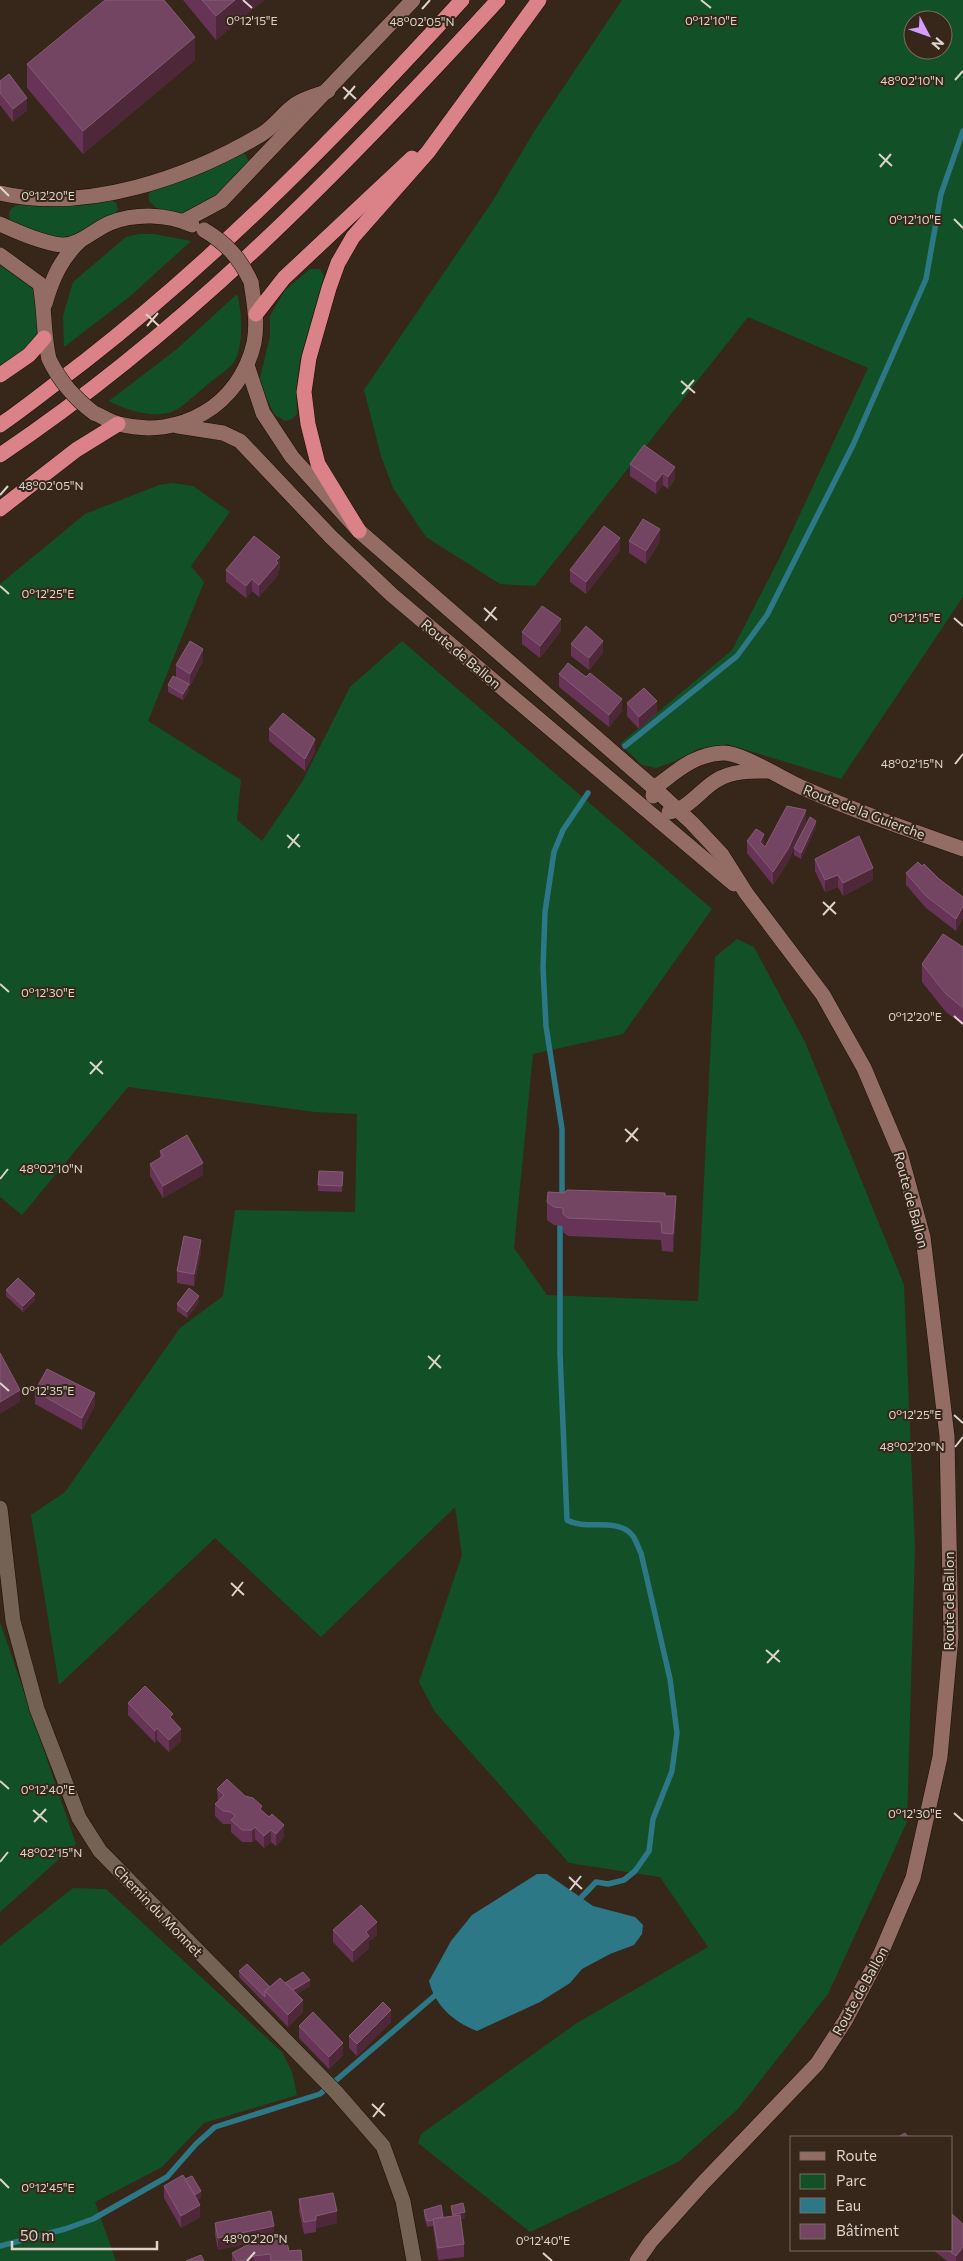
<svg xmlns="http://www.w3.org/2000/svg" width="963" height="2261" viewBox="0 0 963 2261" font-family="Commissioner,sans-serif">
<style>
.green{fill:#125028;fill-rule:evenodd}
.water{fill:#2d7886}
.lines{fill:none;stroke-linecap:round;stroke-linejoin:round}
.stream{stroke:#2d7886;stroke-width:5.5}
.street-casing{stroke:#1d0f05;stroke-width:16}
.secondary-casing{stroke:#1d0f05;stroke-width:16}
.highway-casing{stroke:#1d0f05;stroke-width:16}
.street{stroke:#746254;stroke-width:15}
.secondary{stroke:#936c64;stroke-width:15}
.highway{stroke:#db8289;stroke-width:15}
.secondary-bridge-casing{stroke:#1d0f05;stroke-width:16;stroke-linecap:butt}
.secondary-bridge{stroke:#936c64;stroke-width:15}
.wall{fill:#673457}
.shaded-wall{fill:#4e2839}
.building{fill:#744563;stroke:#845b74}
.ticks{fill:none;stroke:#ddd3cb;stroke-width:2}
.labels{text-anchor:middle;stroke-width:4;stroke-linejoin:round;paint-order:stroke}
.street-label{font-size:14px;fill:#ddd3cb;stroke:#36271a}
.ticks-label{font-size:12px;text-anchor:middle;fill:#ddd3cb;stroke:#36271a;stroke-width:4;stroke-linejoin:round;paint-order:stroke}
</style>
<rect width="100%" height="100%" fill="#36271a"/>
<!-- green -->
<g class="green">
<path d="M622 0H963V597L841 779 727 744 698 749 675 761 656 768 642 765 620 744 732 650 780 557 868 368 748 317 535 586 500 584 426 537 393 488 381 456 364 390 492 202 535 130ZM913 20H943V50H913Z"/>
<path d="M239 152 245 154 249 162 238 183 184 221 165 216 149 201V194L154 187Z"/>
<path d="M110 198 116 203 118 209 114 217 63 245 11 222C8 215 8 210 15 206 30 198 90 199 110 198Z"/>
<path d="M139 234H154L191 241 128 298 64 347 63 316 73 282 126 237Z"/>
<path d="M0 255 40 284 44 338 0 375Z"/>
<path d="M310 269H320L324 276 300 359 296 390 297 414 292 419 285 421 274 414 259 382 270 337V316L285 290Z"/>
<path d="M237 294C242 309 244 348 234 362 228 370 216 377 208 384 198 392 189 401 179 408 160 421 127 411 109 401L177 349Z"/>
<path d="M172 483 193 486 230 512 191 566 204 582 148 721 241 780 237 820 262 841 302 782 350 687 402 641 712 909 623 1034 533 1054 514 1248 547 1295 698 1301 715 957 737 939 754 947 805 1042 904 1285 915 1548 907 1822 828 1994 738 2109 678 2162 530 2232 418 2143 421 2134 577 2023 708 1947 660 1877 569 1863 435 1712 419 1682 462 1555 455 1507 321 1637 215 1538 59 1685 31 1515 65 1492 180 1328 223 1296 235 1210 355 1212 357 1114 315 1112 128 1087 22 1215 0 1197V584L85 514 159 485Z"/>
<path d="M0 1622 76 1844 0 1912Z"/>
<path d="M73 1888 106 1889 282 2052 292 2072 297 2095 204 2123 162 2167 95 2202 116 2261H0V1946Z"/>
</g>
<!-- water -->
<path class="water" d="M537 1874H547L593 1906 635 1917 643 1925 642 1934 634 1945 610 1954 582 1969 570 1983 540 2002 477 2031C454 2022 435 2006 429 1981L451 1941 472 1915Z"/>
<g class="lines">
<!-- stream -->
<g class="stream">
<path d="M625 746 737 656 767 615 853 445 926 279 941 194 963 131"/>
<path d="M562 1199V1129L546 1026 543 968 545 912 554 852 563 830 588 793"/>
<path d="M560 1219V1354L567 1520C586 1531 617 1517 632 1535 636 1539 638 1548 641 1553L670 1679 677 1733 672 1771 653 1819 649 1851 635 1871 624 1880 608 1884 596 1882 576 1903"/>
<path d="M0 2246 65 2229 93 2219 167 2177 196 2144 215 2127 320 2094 439 1992"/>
</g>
<!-- street casing -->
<g class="street-casing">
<path id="street" d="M0 1508 13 1621 37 1709 79 1818 100 1851 336 2092 383 2146 403 2201 414 2261"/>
</g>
<!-- secondary casing -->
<g class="secondary-casing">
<g id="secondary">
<path d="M0 193C86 213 188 178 262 134 275 126 284 112 296 104 305 98 318 95 328 91"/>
<path d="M184 221 221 201 413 0"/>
<path d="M0 224C18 232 42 243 62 245 79 246 95 229 110 223 136 213 167 214 192 225"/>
<path d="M0 255 40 284C45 309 43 334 49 359"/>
<path d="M45 304C52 279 61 258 81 240"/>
<path d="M247 365 263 413 292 457 359 531 654 788 692 823 722 855 746 893 823 995 864 1068 900 1153 923 1237 947 1436 951 1637 940 1757 913 1878 881 1953 845 2021 817 2064 703 2183 651 2241 637 2261"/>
<path d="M94 413C102 416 110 422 119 424 180 440 240 405 254 343 258 323 254 302 251 282"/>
<path d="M178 426 223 433 240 441 331 537 392 595 734 884"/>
<path d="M653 796 654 788C676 772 694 754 723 753 741 752 784 780 803 788 855 811 909 830 963 849"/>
<path d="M669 812C688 810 701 789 717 780 732 771 750 771 767 771"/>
</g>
</g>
<!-- highway casing -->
<g class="highway-casing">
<g id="highway">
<path d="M256 314 284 278 412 158"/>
<path d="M0 375 29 355 44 338"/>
<path d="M0 425C29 405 57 382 85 361 223 253 344 129 462 0"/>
<path d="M0 455C188 329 346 166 498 0"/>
<path d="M0 509 76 450 118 424"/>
<path d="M359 531 318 464 308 424 304 392 309 358 329 288 338 263 353 237 428 152 539 0"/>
</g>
</g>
<!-- street -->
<use href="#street" class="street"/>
<!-- secondary -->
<use href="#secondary" class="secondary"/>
<!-- highway -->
<use href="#highway" class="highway"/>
<!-- secondary-bridge casing -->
<g class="secondary-bridge-casing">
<g id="secondary-bridge">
<path d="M204 230C226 243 240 258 251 282"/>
<path d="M49 359C60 382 74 398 94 413"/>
</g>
</g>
<!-- secondary-bridge -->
<use href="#secondary-bridge" class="secondary-bridge"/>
</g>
<!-- wall -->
<g class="wall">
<path d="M183 0H264L216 40Z"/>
<path d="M195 60 83 154 27 88V64Z"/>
<path d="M0 81 27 110 13 122 0 105Z"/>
<path d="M644 445 675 479 668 489 663 485 656 494 630 476V464Z"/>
<path d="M629 541H660L646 564 629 553Z"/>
<path d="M620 550 586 594 570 582V570Z"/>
<path d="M280 569 278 571V575L259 597 252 591 246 598 226 582V570Z"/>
<path d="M561 631 540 658 522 644V632Z"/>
<path d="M571 644 603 653 589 670 571 656Z"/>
<path d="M203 661 190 686 189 685V690L183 700 168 692V685L176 677V665Z"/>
<path d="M559 674 622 711 609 727 559 687Z"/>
<path d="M627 703 657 713 639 729 627 716Z"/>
<path d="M269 729 315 751 305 771 269 741Z"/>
<path d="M806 822 788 862 773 885 747 853V841L765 847Z"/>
<path d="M816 827 801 859 794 855V848Z"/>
<path d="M815 859 873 880 843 896 838 887 825 892 815 871Z"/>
<path d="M906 873 939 879 963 897V918L956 931 926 908 906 885Z"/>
<path d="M963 947V1025L946 1012 922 982V964Z"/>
<path d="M160 1151 203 1175 163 1198 150 1176V1164L160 1158Z"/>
<path d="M319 1171 343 1172 342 1192 318 1191Z"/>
<path d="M564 1193 665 1196 676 1214 673 1252 662 1251 661 1240 568 1236 563 1232V1226L554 1225 547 1220V1202Z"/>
<path d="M201 1252 194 1286 177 1283V1271Z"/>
<path d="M6 1290 35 1300 23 1312 6 1296Z"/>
<path d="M199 1302 187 1318 177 1311V1304Z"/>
<path d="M35 1391 95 1405 82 1430 35 1404Z"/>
<path d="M128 1703 173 1720 181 1741 169 1752 157 1740 155 1743 128 1715Z"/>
<path d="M217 1789 245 1796 262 1811 284 1837 276 1846 271 1842 264 1848 255 1839 252 1842H242L231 1832V1824H223L215 1816V1804L218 1801Z"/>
<path d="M333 1930 377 1935 369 1941V1948L353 1963 333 1942Z"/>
<path d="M239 1971 270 1987 285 1983 310 1986 297 1994 303 2012 288 2027 239 1977Z"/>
<path d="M391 2022 357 2056 349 2048V2036Z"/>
<path d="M299 2026 343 2055 329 2069 299 2038Z"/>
<path d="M185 2179 201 2198 197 2200 200 2217 181 2228 164 2198V2186Z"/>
<path d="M299 2199 337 2223 316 2228V2232L304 2234 299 2211Z"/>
<path d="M451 2206 465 2218 461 2219 464 2244V2257L438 2260 433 2226 427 2227 424 2216V2210L443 2217 452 2216Z"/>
<path d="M215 2223 274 2238 255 2242 289 2251 302 2261H232V2253L250 2243 218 2250 215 2235Z"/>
<path d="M963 2224V2259L962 2261H947L933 2250H952Z"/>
</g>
<!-- shaded-wall -->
<g class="shaded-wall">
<path d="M235 0H264L216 40V16Z"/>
<path d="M195 37V60L83 154V131Z"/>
<path d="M27 98V110L13 122V109Z"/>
<path d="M675 467V479L668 489V477Z"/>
<path d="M663 473V485L656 494V482Z"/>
<path d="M660 529V541L646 564V551Z"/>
<path d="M620 538V550L586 594V582Z"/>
<path d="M280 557V569L278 571V575L259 597V585Z"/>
<path d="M252 579V591L246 598V586Z"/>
<path d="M561 619V631L540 658V646Z"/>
<path d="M603 641V653L589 670V658Z"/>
<path d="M203 649V661L190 686V674Z"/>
<path d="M189 684V690L183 700V694Z"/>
<path d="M622 699V711L609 727V715Z"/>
<path d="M657 701V713L639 729V717Z"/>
<path d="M315 739V751L305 771V759Z"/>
<path d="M806 810V822L788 862 773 885V872Z"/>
<path d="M816 821V827L801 859V853Z"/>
<path d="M764 834V846L760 842Z"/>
<path d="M873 868V880L843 896V883Z"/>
<path d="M838 875V887L825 892V880Z"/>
<path d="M963 906V918L956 931V919Z"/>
<path d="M203 1163V1175L163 1198V1186Z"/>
<path d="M676 1196V1214L673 1252V1234Z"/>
<path d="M201 1240V1252L194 1286V1274Z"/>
<path d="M35 1294V1300L23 1312V1306Z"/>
<path d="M199 1296V1302L187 1318V1312Z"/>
<path d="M20 1390V1402L0 1414V1402Z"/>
<path d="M95 1393V1405L82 1430V1418Z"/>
<path d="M157 1728V1740L155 1743V1731Z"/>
<path d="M181 1729V1741L169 1752V1740Z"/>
<path d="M284 1825V1837L276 1846V1834Z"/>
<path d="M255 1827V1839L252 1842V1830Z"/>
<path d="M271 1830V1842L264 1848V1836Z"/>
<path d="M377 1922V1935L369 1941V1948L353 1963V1951L366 1932Z"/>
<path d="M310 1980V1986L289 1999V1993Z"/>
<path d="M303 2000V2012L288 2027V2015Z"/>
<path d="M391 2010V2022L357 2056V2044Z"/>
<path d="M343 2043V2055L329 2069V2057Z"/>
<path d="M201 2191V2198L192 2203V2197Z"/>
<path d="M200 2205V2217L181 2228V2216Z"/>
<path d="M337 2211V2223L316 2228V2216Z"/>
<path d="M465 2212V2218L453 2221V2215Z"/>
<path d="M274 2226V2238L218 2250V2238Z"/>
<path d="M963 2247V2259L962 2261H956V2256Z"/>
<path d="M254 2256V2261H245Z"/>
</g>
<!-- building -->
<g class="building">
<path d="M105 0H164L195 37 83 131 27 64Z"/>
<path d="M202 0H235L216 16Z"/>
<path d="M9 74 27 98 13 109 0 93V81Z"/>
<path d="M644 445 675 467 668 477 663 473 656 482 630 464Z"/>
<path d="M643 519 660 529 646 551 629 541Z"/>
<path d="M604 526 620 538 586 582 570 570Z"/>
<path d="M254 536 280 557 276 561 278 563 259 585 252 579 246 586 226 570Z"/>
<path d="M542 606 561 619 540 646 522 632Z"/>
<path d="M586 626 603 641 589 658 571 644Z"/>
<path d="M190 641 203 649 190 674 176 665Z"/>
<path d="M568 663 586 677 590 673 622 699 609 715 559 674Z"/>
<path d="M173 676 189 684 183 694 168 685Z"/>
<path d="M644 688 657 701 639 717 627 703Z"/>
<path d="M283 713 315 739 305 759 269 729Z"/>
<path d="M787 806 806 810 788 849 773 872 747 841 756 829 764 834 760 842 765 847Z"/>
<path d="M810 817 816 821 801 853 794 848Z"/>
<path d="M859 836 873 868 843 883 838 875 825 880 815 859Z"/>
<path d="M918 862 922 866 924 864 939 879 963 897V906L956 919 926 896 906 873Z"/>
<path d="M943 934 963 947V1008L946 994 922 964Z"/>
<path d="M187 1135 203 1163 163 1186 150 1164 163 1156 160 1151Z"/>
<path d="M319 1171 343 1172 342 1186 318 1185Z"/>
<path d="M567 1190 665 1193V1196H676L673 1234 662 1233 661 1222 568 1218 563 1214V1208L554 1207 547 1202 548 1192 564 1193Z"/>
<path d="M184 1236 201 1240 194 1274 177 1271Z"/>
<path d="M18 1278 35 1294 23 1306 6 1290Z"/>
<path d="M189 1288 199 1296 187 1312 177 1304Z"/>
<path d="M0 1353 20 1390 0 1402Z"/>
<path d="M47 1369 95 1393 82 1418 35 1391Z"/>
<path d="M145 1686 173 1714 170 1717 181 1729 169 1740 157 1728 155 1731 128 1703Z"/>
<path d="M227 1779 245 1796 253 1798 262 1806 260 1809 269 1817 272 1814 284 1825 276 1834 271 1830 264 1836 255 1827 252 1830H242L231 1820 235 1816 231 1812 223 1811 215 1804 224 1795 217 1789Z"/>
<path d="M361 1905 377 1922 366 1932 369 1936 353 1951 333 1930Z"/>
<path d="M247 1964 270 1987 265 1991V1997L239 1971Z"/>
<path d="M303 1972 310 1980 293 1990 285 1983Z"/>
<path d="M280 1978 303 2000 288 2015 265 1991Z"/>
<path d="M383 2002 391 2010 357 2044 349 2036Z"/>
<path d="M313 2012 343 2043 329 2057 299 2026Z"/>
<path d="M905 2133 908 2137H898Z"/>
<path d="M183 2175 200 2205 181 2216 164 2186Z"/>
<path d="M192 2176 201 2191 195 2195 185 2179Z"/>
<path d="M333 2193 337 2211 316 2216V2220L304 2222 299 2199Z"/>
<path d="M463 2203 465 2212 453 2215 451 2206Z"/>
<path d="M441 2205 443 2217 433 2219V2220L427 2221 424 2210Z"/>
<path d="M271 2211 274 2226 218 2238 215 2223Z"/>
<path d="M952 2214 963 2224V2247L956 2256 948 2250H952Z"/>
<path d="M460 2215 464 2244 438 2248 433 2219Z"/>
<path d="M286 2238 289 2251 301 2250 302 2261H271L270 2254 254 2256 245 2261H237L232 2253 251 2243Z"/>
<path d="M201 2255 204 2261H186Z"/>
</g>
<!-- ticks -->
<path class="ticks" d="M243 0 252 8M701 0 711 8M422 9 430 0M955 80 963 71M343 87 356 99M344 99 355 86M879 154 892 166M880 167 891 154M0 187 9 196M954 219 963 228M146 314 159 326M147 326 158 313M681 381 695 393M682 394 694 380M0 495 8 486M0 586 9 594M484 608 497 620M954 618 963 626M485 621 496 607M955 764 963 754M287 835 300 847M288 848 299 834M823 902 836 914M823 915 835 902M0 984 9 992M954 1016 963 1024M90 1062 103 1074M90 1074 102 1061M625 1129 638 1141M626 1142 638 1128M0 1179 8 1169M428 1356 441 1368M429 1369 440 1355M0 1383 9 1391M954 1415 963 1423M955 1447 963 1437M231 1583 244 1595M232 1596 243 1582M766 1650 780 1662M767 1663 779 1650M0 1781 9 1789M33 1810 47 1822M954 1813 963 1821M34 1822 46 1809M0 1862 8 1852M569 1877 582 1889M570 1890 581 1876M372 2104 385 2116M373 2117 384 2103M0 2179 9 2188M543 2253 552 2261M247 2261 255 2252"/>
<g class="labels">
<!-- street labels -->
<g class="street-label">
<text transform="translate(461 654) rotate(40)" y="5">Route de Ballon</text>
<text transform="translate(864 812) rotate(21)" y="5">Route de la Guierche</text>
<text transform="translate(911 1200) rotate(75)" y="5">Route de Ballon</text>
<text transform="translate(949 1601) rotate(-90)" y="5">Route de Ballon</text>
<text transform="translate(158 1911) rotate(46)" y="5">Chemin du Monnet</text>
<text transform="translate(860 1991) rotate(-61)" y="5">Route de Ballon</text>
</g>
</g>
<g class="ticks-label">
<text x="252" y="25">0°12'15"E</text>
<text x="711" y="25">0°12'10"E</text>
<text x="422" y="26">48°02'05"N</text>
<text x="912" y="85">48°02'10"N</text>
<text x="48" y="200">0°12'20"E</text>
<text x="915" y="224">0°12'10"E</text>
<text x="51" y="490">48°02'05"N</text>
<text x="48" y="598">0°12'25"E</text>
<text x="915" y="622">0°12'15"E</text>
<text x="912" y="768">48°02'15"N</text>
<text x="48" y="997">0°12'30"E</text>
<text x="915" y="1021">0°12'20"E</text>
<text x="51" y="1173">48°02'10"N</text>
<text x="48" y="1395">0°12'35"E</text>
<text x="915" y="1419">0°12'25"E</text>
<text x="912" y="1451">48°02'20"N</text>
<text x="48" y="1794">0°12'40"E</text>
<text x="915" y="1818">0°12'30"E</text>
<text x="51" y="1857">48°02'15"N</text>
<text x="48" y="2192">0°12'45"E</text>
<text x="255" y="2243">48°02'20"N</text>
<text x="543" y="2245">0°12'40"E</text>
</g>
<!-- legend -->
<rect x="790" y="2136" width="162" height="115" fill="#36271a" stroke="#796c61"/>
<rect x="800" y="2152" width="25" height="8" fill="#936c64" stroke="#796c61"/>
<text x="836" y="2161" font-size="15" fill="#ddd3cb">Route</text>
<rect x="800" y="2174" width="25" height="15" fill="#125028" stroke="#796c61"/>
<text x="836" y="2186" font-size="15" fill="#ddd3cb">Parc</text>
<rect x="800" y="2198" width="25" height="15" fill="#2d7886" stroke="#796c61"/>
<text x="836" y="2211" font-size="15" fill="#ddd3cb">Eau</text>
<rect x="800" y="2224" width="25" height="15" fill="#744563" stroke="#796c61"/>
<text x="836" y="2236" font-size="15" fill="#ddd3cb">Bâtiment</text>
<!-- north arrow -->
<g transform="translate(928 35) rotate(131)"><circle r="24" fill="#36271a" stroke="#796c61"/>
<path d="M0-4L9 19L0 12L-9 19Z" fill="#d29dfd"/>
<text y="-8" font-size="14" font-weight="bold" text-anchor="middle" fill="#ddd3cb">N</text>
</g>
<!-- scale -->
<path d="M12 2241v8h145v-8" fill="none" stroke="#ddd3cb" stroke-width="2.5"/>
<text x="20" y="2241" font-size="15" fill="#ddd3cb" stroke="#36271a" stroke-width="4" paint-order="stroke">50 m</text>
</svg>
